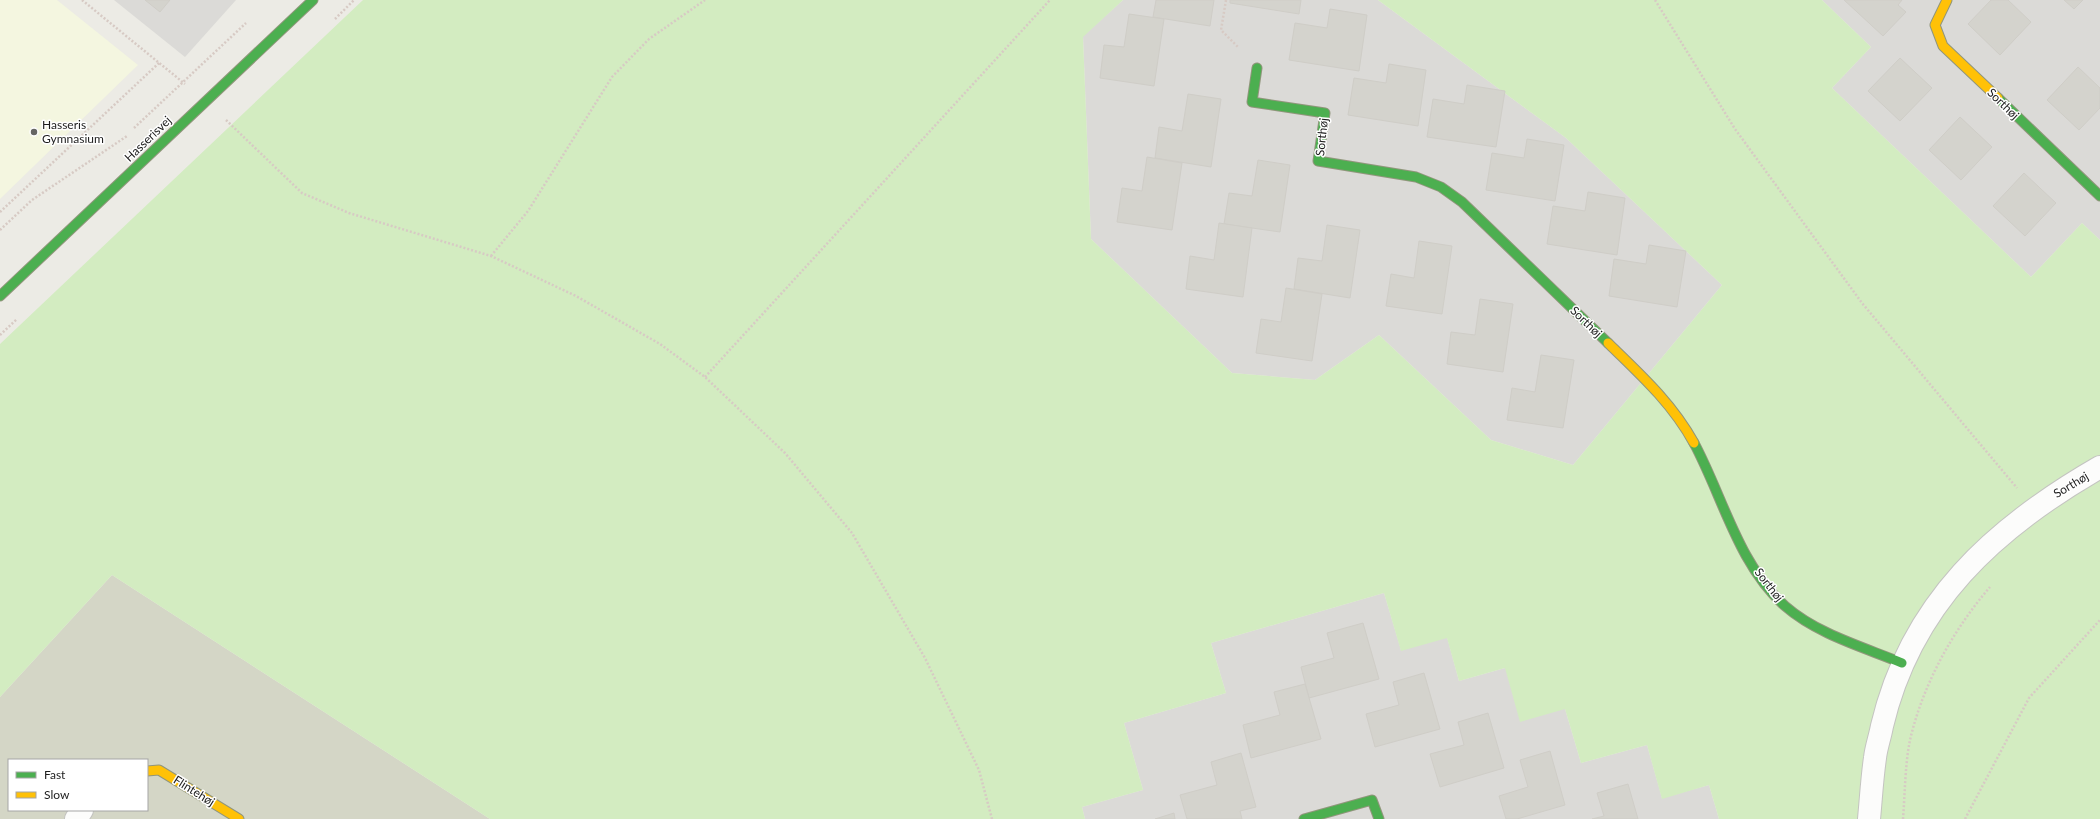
<svg xmlns="http://www.w3.org/2000/svg" width="2100" height="819" viewBox="0 0 2100 819" font-family="Lato,sans-serif">
<style>
.residential{fill:#dbdad7}
.education{fill:#f4f6e0}
.construction{fill:#d4d6c6;fill-rule:evenodd}
.grass{fill:#d3ecc1}
.building{fill:#d4d3cd;stroke:#cfcdc7}
.lines{fill:none;stroke-linecap:round;stroke-linejoin:round}
.street-casing{stroke:#c4c4c1;stroke-width:24}
.fast-casing{stroke:#91967c;stroke-width:11}
.slow-casing{stroke:#91967c;stroke-width:11}
.path{stroke:#d7cac4;stroke-width:2.5;stroke-dasharray:2 2;stroke-linecap:butt}
.street{stroke:#fcfcfb;stroke-width:22}
.fast{stroke:#4caf50;stroke-width:9}
.slow{stroke:#ffc107;stroke-width:9}
.poi-dot{fill:#656563;stroke:#fff;stroke-width:1.5}
.labels{text-anchor:middle;stroke-width:3;stroke-linejoin:round;paint-order:stroke}
.street-label{font-size:12px;fill:#1d1d1d;stroke:#fff}
.poi-label{font-size:12px;fill:#1d1d1d;stroke:#fff;text-anchor:start}
</style>
<rect width="100%" height="100%" fill="#ecebe5"/>
<!-- residential -->
<g class="residential">
<path d="M114 0H236L185 57Z"/>
<path d="M1123 0H1378L1566 138 1722 285 1573 465 1491 440 1379 335 1315 380 1232 373 1091 239 1083 36Z"/>
<path d="M1822 0H2100V240L2082 223 2031 277 1832 88 1871 47Z"/>
<path d="M1384 593 1401 650 1447 637 1459 681 1505 668 1565 709 1581 763 1647 745 1662 798 1709 785 1719 819H1085L1082 807 1143 790 1124 723 1226 693 1211 643Z"/>
</g>
<!-- education -->
<path class="education" d="M0 0H57L138 65 0 199Z"/>
<!-- construction -->
<path class="construction" d="M112 575 490 819H0V697ZM9 760H147V810H9Z"/>
<!-- grass -->
<path class="grass" d="M363 0H1123L1083 37 1091 239 1232 373 1315 380 1379 335 1491 440 1573 465 1722 285 1566 138 1378 0H1822L1871 47 1832 88 2031 277 2082 223 2100 240V819H1719L1709 785 1662 799 1647 745 1581 763 1565 709 1520 722 1505 668 1459 681 1447 638 1401 651 1384 593 1211 643 1226 693 1124 723 1143 790 1082 807 1085 819H490L112 575 0 697V344Z"/>
<!-- building -->
<g class="building">
<path d="M145 0H170L160 12Z"/>
<path d="M1156 0H1214L1210 26 1153 17Z"/>
<path d="M1230 0H1301L1299 14 1230 3Z"/>
<path d="M1844 0H1902L1898 5 1906 12 1883 36Z"/>
<path d="M1991 0H2008L2031 22 2000 55 1968 24Z"/>
<path d="M2064 0H2083L2074 9Z"/>
<path d="M1330 9 1367 15 1359 71 1289 60 1295 23 1327 28Z"/>
<path d="M1129 14 1164 19 1154 86 1100 78 1104 45 1124 47Z"/>
<path d="M1900 58 1932 88 1900 121 1868 91Z"/>
<path d="M1389 64 1426 70 1418 126 1348 115 1354 78 1386 83Z"/>
<path d="M2078 67 2100 88V108L2079 130 2047 100Z"/>
<path d="M1467 85 1505 91 1496 147 1427 137 1433 99 1464 104Z"/>
<path d="M1188 94 1221 99 1211 167 1155 158 1159 127 1182 131Z"/>
<path d="M1960 117 1992 147 1961 180 1929 150Z"/>
<path d="M1527 139 1564 145 1555 201 1486 190 1492 153 1524 158Z"/>
<path d="M1147 157 1182 163 1172 230 1117 222 1122 188 1142 191Z"/>
<path d="M1258 160 1290 165 1280 232 1224 224 1229 193 1252 196Z"/>
<path d="M2024 173 2056 203 2025 236 1993 206Z"/>
<path d="M1588 192 1625 198 1617 255 1547 244 1553 206 1585 211Z"/>
<path d="M1219 223 1252 228 1243 297 1186 289 1190 256 1214 260Z"/>
<path d="M1327 225 1360 230 1350 298 1294 289 1298 258 1322 261Z"/>
<path d="M1419 241 1452 246 1442 314 1386 306 1391 274 1414 278Z"/>
<path d="M1649 245 1686 251 1677 307 1609 296 1614 259 1646 264Z"/>
<path d="M1286 288 1322 294 1312 361 1256 353 1261 319 1281 322Z"/>
<path d="M1480 299 1513 304 1503 372 1447 364 1451 332 1475 335Z"/>
<path d="M1541 355 1574 360 1563 428 1507 420 1512 388 1535 392Z"/>
<path d="M1363 623 1379 679 1309 698 1301 667 1334 658 1327 633Z"/>
<path d="M1424 673 1440 729 1375 747 1366 714 1399 705 1393 682Z"/>
<path d="M1305 684 1321 739 1251 758 1243 725 1280 715 1274 692Z"/>
<path d="M1488 713 1504 768 1440 787 1430 754 1464 745 1458 722Z"/>
<path d="M1550 751 1565 805 1517 819H1506L1499 796 1528 787 1520 760Z"/>
<path d="M1241 753 1256 807 1240 811 1242 819H1187L1180 795 1217 785 1211 762Z"/>
<path d="M1628 784 1638 819H1592L1604 816 1597 793Z"/>
<path d="M1174 813 1175 819H1155Z"/>
</g>
<g class="lines">
<!-- street casing -->
<g class="street-casing">
<g id="street">
<path d="M76 819 82 810"/>
<path d="M1869 819C1871 799 1872 778 1875 758 1876 748 1880 737 1882 726 1911 603 1994 528 2100 467"/>
</g>
</g>
<!-- fast casing -->
<g class="fast-casing">
<g id="fast">
<path d="M1257 68 1252 102 1325 113 1318 161 1416 177 1441 187 1462 202 1608 343"/>
<path d="M1998 98 2100 196"/>
<path d="M0 296 313 0"/>
<path d="M1694 443C1723 497 1738 564 1785 606 1817 634 1863 647 1902 663"/>
<path d="M1304 819 1372 800 1379 819"/>
</g>
</g>
<!-- slow casing -->
<g class="slow-casing">
<g id="slow">
<path d="M1947 0 1935 25 1943 46 1998 98"/>
<path d="M1608 343C1640 374 1672 403 1694 443"/>
<path d="M147 771 159 770 239 819"/>
</g>
</g>
<!-- path -->
<g class="path">
<path d="M82 0 185 84"/>
<path d="M1226 0 1221 30 1239 48"/>
<path d="M1655 0 1735 129 1862 303 2017 488"/>
<path d="M335 19 354 0"/>
<path d="M226 120 302 193 349 213 491 256 576 296 660 344 705 377 785 453 852 533 925 658 979 770 992 819"/>
<path d="M134 128 246 23"/>
<path d="M0 212 159 63"/>
<path d="M0 230 32 200 127 136"/>
<path d="M491 256 528 211 612 77 649 39 705 0"/>
<path d="M0 335 17 319"/>
<path d="M705 377 1050 0"/>
<path d="M1903 819C1905 794 1905 764 1910 740 1923 684 1953 630 1990 587"/>
<path d="M1965 819 2029 698 2100 620"/>
</g>
<!-- street -->
<use href="#street" class="street"/>
<!-- fast -->
<use href="#fast" class="fast"/>
<!-- slow -->
<use href="#slow" class="slow"/>
</g>
<!-- markers -->
<circle class="poi-dot" cx="34" cy="132" r="4"/>
<g class="labels">
<!-- street labels -->
<g class="street-label">
<text transform="translate(2003 104) rotate(44)" y="4">Sorthøj</text>
<text transform="translate(1322 137) rotate(-84)" y="4">Sorthøj</text>
<text transform="translate(148 139) rotate(-44)" y="4">Hasserisvej</text>
<text transform="translate(1586 322) rotate(44)" y="4">Sorthøj</text>
<text transform="translate(2071 485) rotate(-31)" y="4">Sorthøj</text>
<text transform="translate(1769 585) rotate(52)" y="4">Sorthøj</text>
<text transform="translate(194 791) rotate(32)" y="4">Flintehøj</text>
</g>
<!-- poi labels -->
<g class="poi-label">
<text x="42" y="129">Hasseris<tspan x="42" dy="14">Gymnasium</tspan></text>
</g>
</g>
<!-- legend -->
<rect x="8" y="759" width="140" height="52" fill="#ffffff" stroke="#a5a5a5"/>
<rect x="16" y="772" width="20" height="6" fill="#4caf50" stroke="#a5a5a5"/>
<text x="44" y="779" font-size="12" fill="#1d1d1d">Fast</text>
<rect x="16" y="792" width="20" height="6" fill="#ffc107" stroke="#a5a5a5"/>
<text x="44" y="799" font-size="12" fill="#1d1d1d">Slow</text>
</svg>
